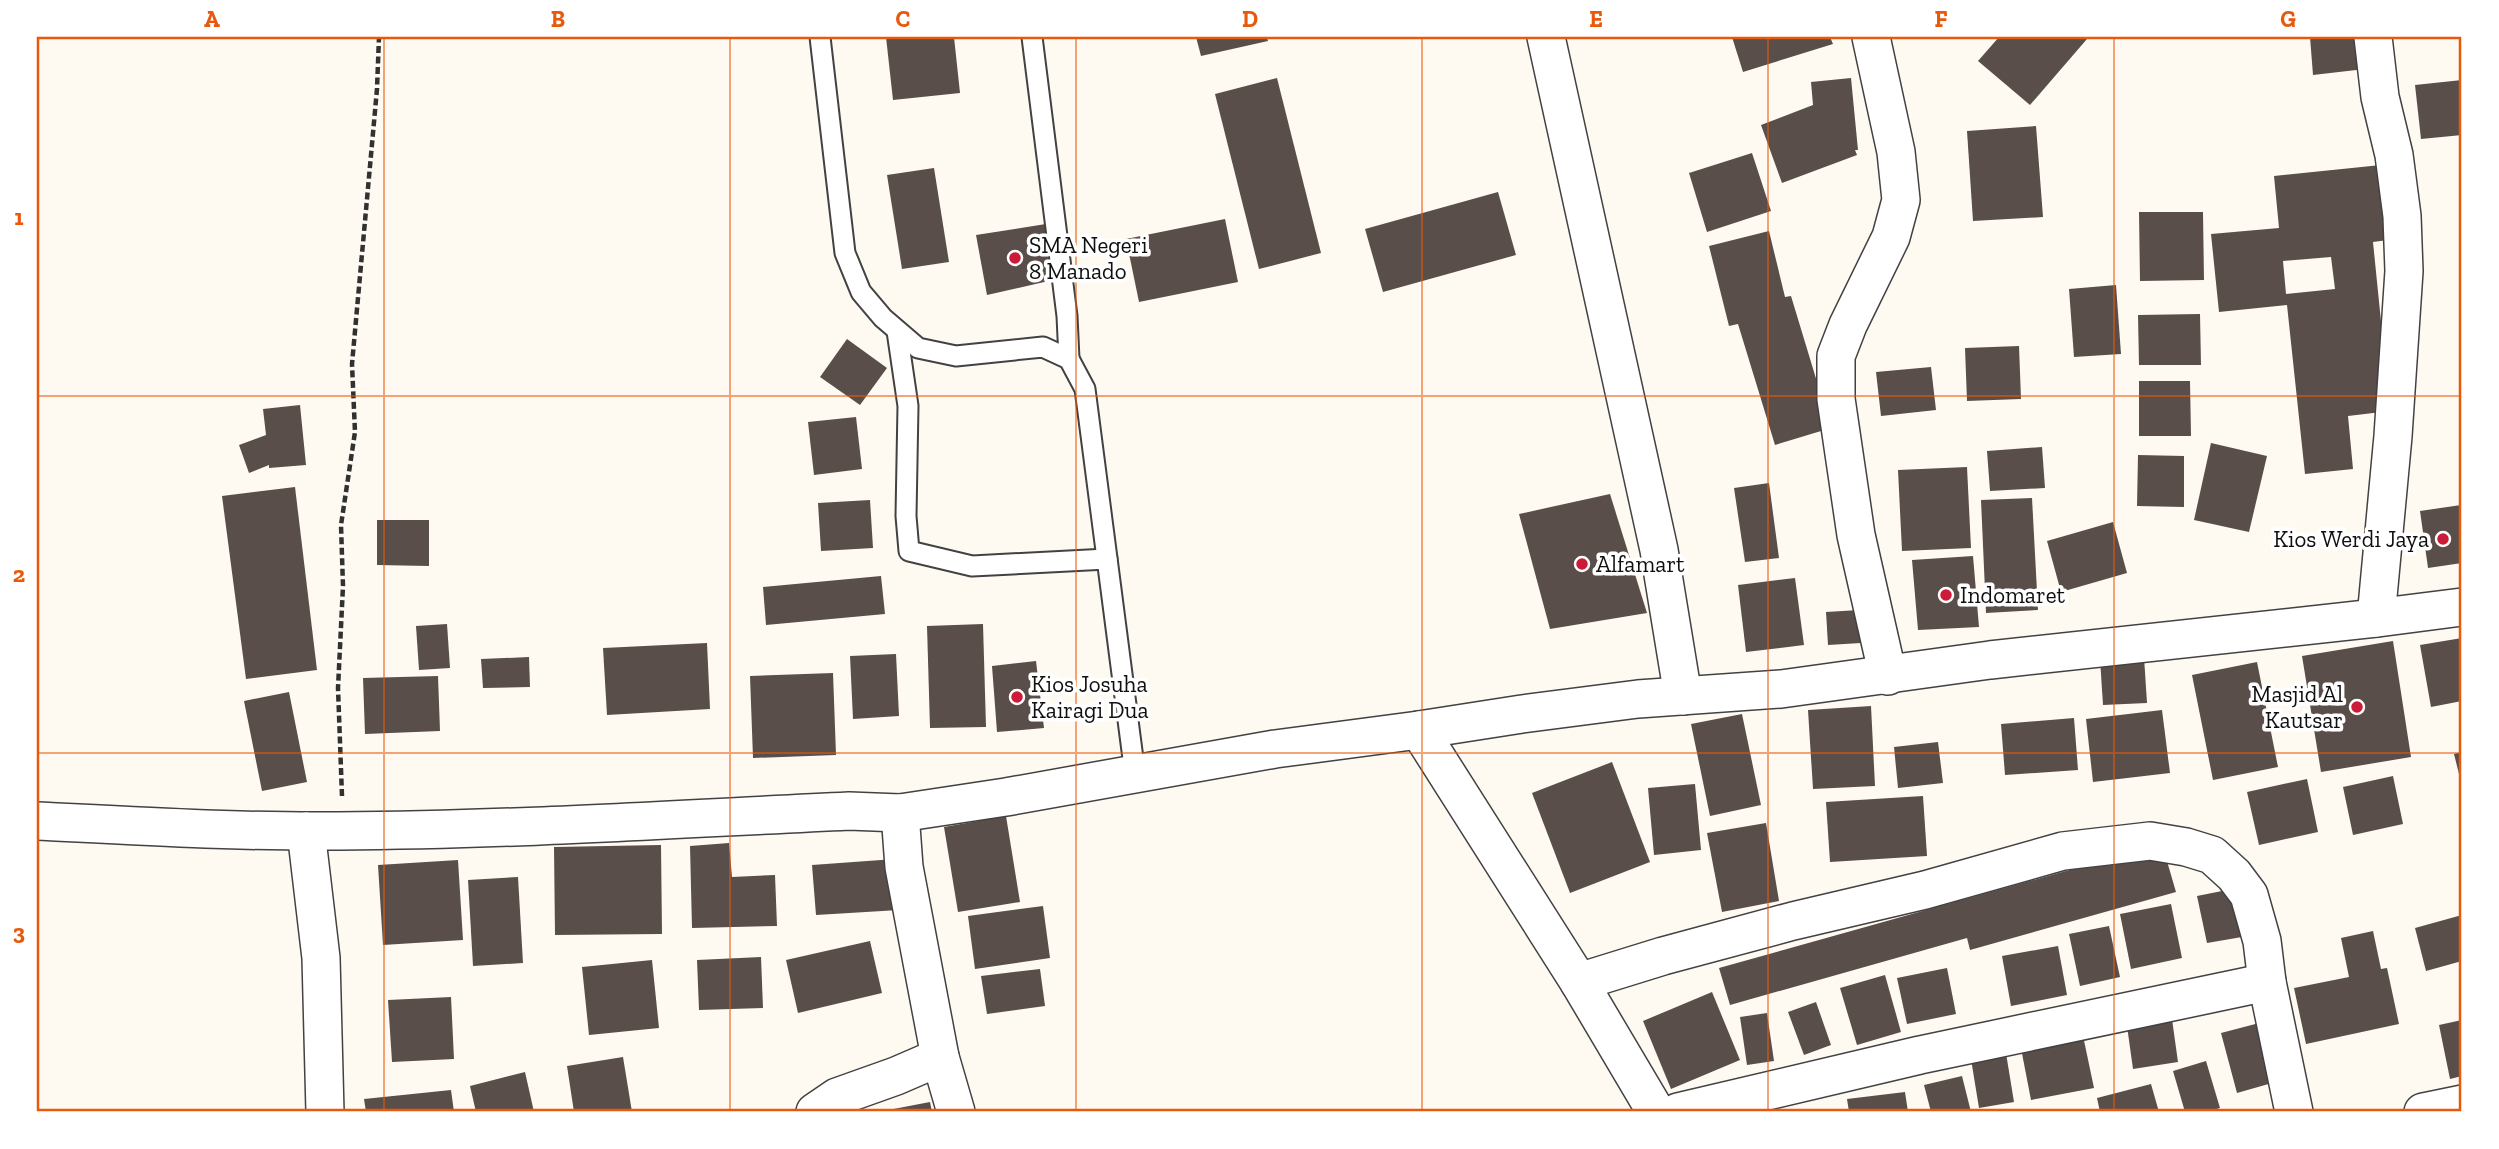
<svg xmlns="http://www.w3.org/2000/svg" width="2499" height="1149" viewBox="0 0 2499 1149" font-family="'Zilla Slab',serif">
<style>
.building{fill:#594e4a;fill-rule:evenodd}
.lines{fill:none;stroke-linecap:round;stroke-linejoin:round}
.lane-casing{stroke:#424242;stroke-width:23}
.street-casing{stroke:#424242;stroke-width:40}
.path{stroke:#313131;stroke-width:4.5;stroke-dasharray:7 3.5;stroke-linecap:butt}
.lane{stroke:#fff;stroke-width:19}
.street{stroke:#fff;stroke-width:37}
.grid{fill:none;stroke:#e8590c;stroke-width:2;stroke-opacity:0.55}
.poi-dot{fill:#cc1a39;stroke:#fff;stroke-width:2.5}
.labels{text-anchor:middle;stroke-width:7;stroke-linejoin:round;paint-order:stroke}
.poi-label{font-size:23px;fill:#0f0f0f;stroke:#fff;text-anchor:start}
.neatline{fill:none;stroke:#e8590c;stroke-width:2.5}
.grid-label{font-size:23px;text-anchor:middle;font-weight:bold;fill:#e8590c}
</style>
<rect width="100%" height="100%" fill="#fffaf1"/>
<!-- building -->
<g class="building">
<path d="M886 37H954L960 93 893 100Z"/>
<path d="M1196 37H1267L1268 41 1201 56Z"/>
<path d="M1732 37H1830L1833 44 1743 72Z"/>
<path d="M1999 37H2085L2087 39 2030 105 1978 61Z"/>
<path d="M2310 37H2361L2365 69 2313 75Z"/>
<path d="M1277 78 1321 253 1259 269 1215 94Z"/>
<path d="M1851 78 1858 150H1855L1857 155 1782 183 1761 125 1813 105 1811 82Z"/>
<path d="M2462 80V135L2421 139 2415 85Z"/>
<path d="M2036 126 2043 217 1973 221 1967 131Z"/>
<path d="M1752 153 1771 211 1707 232 1689 173Z"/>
<path d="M2381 165 2388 240 2373 242 2390 411 2348 416 2353 469 2305 474 2287 305 2219 312 2211 234 2279 228 2274 176ZM2331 257 2335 289 2286 294 2283 261Z"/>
<path d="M934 168 949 262 902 269 887 175Z"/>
<path d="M1498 192 1516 255 1383 292 1365 229Z"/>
<path d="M2139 212H2203L2204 280 2140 281Z"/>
<path d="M1225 219 1238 282 1139 302 1126 239Z"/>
<path d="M1046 224 1053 280 987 295 976 235Z"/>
<path d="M1769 231 1785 297 1791 296 1831 428 1775 445 1738 324 1729 326 1709 246Z"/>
<path d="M2116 285 2121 354 2074 357 2069 289Z"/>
<path d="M2200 314 2201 365H2139L2138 315Z"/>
<path d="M847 339 887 368 860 405 820 377Z"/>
<path d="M2019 346 2021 399 1967 401 1965 348Z"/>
<path d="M1931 367 1936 410 1881 416 1876 372Z"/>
<path d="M2139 381H2190L2191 436H2139Z"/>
<path d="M300 405 306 465 269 468V465L249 473 239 445 266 435 263 409Z"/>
<path d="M856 417 862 469 814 475 808 422Z"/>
<path d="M2211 443 2267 456 2249 532 2194 520Z"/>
<path d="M2042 447 2045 488 1990 491 1987 451Z"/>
<path d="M2138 455 2184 456V507L2137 506Z"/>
<path d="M1967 467 1971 548 1902 551 1898 470Z"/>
<path d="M1769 483 1779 558 1745 562 1734 488Z"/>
<path d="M295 487 317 670 246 679 222 496Z"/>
<path d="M1610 494 1647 613 1550 629 1519 514Z"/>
<path d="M2032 498 2038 610 1986 613 1981 500Z"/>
<path d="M870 500 873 548 821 551 818 503Z"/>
<path d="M2461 505 2462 563 2428 568 2420 511Z"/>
<path d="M377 520H429V566L377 565Z"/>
<path d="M2113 522 2127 573 2061 592 2047 541Z"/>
<path d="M1973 556 1979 627 1918 630 1912 560Z"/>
<path d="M881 576 885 614 766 625 763 587Z"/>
<path d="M1795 578 1804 645 1746 652 1738 585Z"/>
<path d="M1859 610 1861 643 1828 645 1826 612Z"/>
<path d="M447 624 450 668 419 670 416 626Z"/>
<path d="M983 624 986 727 930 728 927 626Z"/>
<path d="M2462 638V701L2431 707 2420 645Z"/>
<path d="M2393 641 2411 757 2321 772 2302 656Z"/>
<path d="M707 643 710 709 607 715 603 648Z"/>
<path d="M896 654 899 716 853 719 850 656Z"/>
<path d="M529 657 530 687 483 688 481 659Z"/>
<path d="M2144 657 2147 703 2103 705 2100 659Z"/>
<path d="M1036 661 1044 728 997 732 992 666Z"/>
<path d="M2257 662 2278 767 2213 780 2192 675Z"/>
<path d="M833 673 836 755 753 758 750 676Z"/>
<path d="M438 676 440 731 365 734 363 678Z"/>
<path d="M289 692 307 782 262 791 244 701Z"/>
<path d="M1871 706 1875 786 1813 789 1808 710Z"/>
<path d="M2162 710 2170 773 2093 782 2086 719Z"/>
<path d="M1742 714 1761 805 1710 816 1691 724Z"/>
<path d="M2074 718 2078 770 2005 775 2001 724Z"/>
<path d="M1938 742 1943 783 1898 788 1894 747Z"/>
<path d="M2462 752V782H2461L2454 754Z"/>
<path d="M1612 762 1650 862 1570 893 1532 793Z"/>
<path d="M2393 776 2403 824 2353 835 2343 787Z"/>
<path d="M2307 779 2318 832 2259 845 2247 792Z"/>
<path d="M1695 784 1701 850 1654 855 1648 788Z"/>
<path d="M1923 796 1927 856 1830 862 1826 802Z"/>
<path d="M1006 816 1020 902 958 912 944 827Z"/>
<path d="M1766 823 1779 901 1722 912 1707 833Z"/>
<path d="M729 843 732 877 775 875 777 926 692 928 690 846Z"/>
<path d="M2162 844 2176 892 1970 950 1967 938 1730 1005 1719 968Z"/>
<path d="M661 845 662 934 555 935 554 847Z"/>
<path d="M895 859 899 910 816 915 812 865Z"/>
<path d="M458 860 463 940 383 945 378 865Z"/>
<path d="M518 877 523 963 473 966 468 880Z"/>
<path d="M2232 889 2242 937 2207 943 2197 896Z"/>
<path d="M2171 904 2182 958 2131 969 2120 914Z"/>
<path d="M1043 906 1050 958 975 969 968 916Z"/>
<path d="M2462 915V961L2426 971 2415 928Z"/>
<path d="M2109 926 2120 977 2080 986 2069 934Z"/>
<path d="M2373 931 2381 969 2387 968 2399 1024 2306 1044 2294 988 2349 977 2341 938Z"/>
<path d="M870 941 882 993 798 1013 786 960Z"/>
<path d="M2058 946 2067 995 2011 1006 2002 956Z"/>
<path d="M761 957 763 1008 699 1010 697 960Z"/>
<path d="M652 960 659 1028 589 1035 582 967Z"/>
<path d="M1947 968 1956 1014 1907 1024 1897 978Z"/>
<path d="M1040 969 1045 1006 987 1014 981 976Z"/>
<path d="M1885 975 1901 1032 1857 1045 1840 988Z"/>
<path d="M1712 992 1740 1060 1671 1089 1643 1021Z"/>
<path d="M451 997 454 1059 392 1062 388 1000Z"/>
<path d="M1816 1002 1831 1045 1804 1055 1788 1012Z"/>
<path d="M2171 1012 2178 1062 2133 1069 2126 1019Z"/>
<path d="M1767 1013 1774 1061 1747 1065 1740 1017Z"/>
<path d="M2462 1020V1076L2450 1079 2439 1025Z"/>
<path d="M2263 1022 2279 1081 2237 1093 2221 1033Z"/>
<path d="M2082 1031 2094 1088 2031 1100 2020 1043Z"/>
<path d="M2005 1047 2014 1102 1979 1108 1970 1053Z"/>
<path d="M623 1057 632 1112H574L567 1066Z"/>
<path d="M2206 1061 2220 1108 2207 1112H2185L2173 1071Z"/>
<path d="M525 1072 534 1112H476L470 1086Z"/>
<path d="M1962 1076 1971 1112H1931L1924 1085Z"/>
<path d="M2151 1084 2159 1112H2100L2097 1098Z"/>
<path d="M451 1090 454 1112H366L364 1099Z"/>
<path d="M1905 1092 1908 1112H1849L1847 1099Z"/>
<path d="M930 1102 932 1112H883V1111Z"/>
</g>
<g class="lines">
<!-- lane casing -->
<g class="lane-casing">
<g id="lane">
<path d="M820 37 845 253 861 292 883 318 918 348 956 356 1043 347 1069 359 1085 389 1135 774"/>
<path d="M1032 37 1067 316 1069 359"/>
<path d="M897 331 908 406 906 516 909 551 972 566 1107 559"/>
</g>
</g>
<!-- street casing -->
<g class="street-casing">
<g id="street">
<path d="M1546 37 1659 550 1683 696"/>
<path d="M1871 37 1896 152 1901 200 1891 237 1848 325 1836 356V399L1856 535 1888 676"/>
<path d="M2373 37 2380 97 2394 155 2402 216 2404 271 2393 436 2376 618"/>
<path d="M1419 730 1579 982 1656 1112"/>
<path d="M37 821C137 826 238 832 339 831 509 830 679 819 849 811L900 813 1006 797 1275 749 1419 730 1522 714 1638 699 1781 689 1990 660 2376 618 2462 607"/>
<path d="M306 831 321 958 325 1112"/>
<path d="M1579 982 1663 956 1793 921 1925 890 2063 851 2150 841 2186 847 2212 855 2234 875 2249 895 2262 941 2267 982 2294 1112"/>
<path d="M940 1057 956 1112"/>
<path d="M815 1112 837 1097 896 1076 940 1057 904 867 900 813"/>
<path d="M1678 1112 1920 1055 2267 982"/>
<path d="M2423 1112 2462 1104"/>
</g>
</g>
<!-- path -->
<path class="path" d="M342 796 338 688 343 586 341 525 355 432 352 364 377 89 379 37"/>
<!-- lane -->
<use href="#lane" class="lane"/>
<!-- street -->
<use href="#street" class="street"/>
</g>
<!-- grid -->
<path class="grid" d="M384 37V1112M730 37V1112M1076 37V1112M1422 37V1112M1768 37V1112M2114 37V1112M37 396H2462M37 753H2462"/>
<!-- markers -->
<g class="poi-dot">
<circle cx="1015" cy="258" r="7"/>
<circle cx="2443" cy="539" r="7"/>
<circle cx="1582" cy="564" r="7"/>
<circle cx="1946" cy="595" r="7"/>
<circle cx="1017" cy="697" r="7"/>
<circle cx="2357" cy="707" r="7"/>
</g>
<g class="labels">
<!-- poi labels -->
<g class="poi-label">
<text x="1029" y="253">SMA Negeri<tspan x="1029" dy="26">8 Manado</tspan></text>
<text x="2429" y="547" text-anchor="end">Kios Werdi Jaya</text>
<text x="1596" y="572">Alfamart</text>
<text x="1960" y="603">Indomaret</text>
<text x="1031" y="692">Kios Josuha<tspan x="1031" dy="26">Kairagi Dua</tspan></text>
<text x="2343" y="702" text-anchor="end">Masjid Al<tspan x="2343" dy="26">Kautsar</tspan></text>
</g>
</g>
<!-- border -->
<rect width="2499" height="1149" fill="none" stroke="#ffffff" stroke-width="77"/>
<rect x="38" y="38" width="2422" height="1072" class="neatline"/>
<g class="grid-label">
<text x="212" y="27">A</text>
<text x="558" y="27">B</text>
<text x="903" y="27">C</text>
<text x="1250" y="27">D</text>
<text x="1596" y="27">E</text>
<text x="1941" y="27">F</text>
<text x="2288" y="27">G</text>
<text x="19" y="225">1</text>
<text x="19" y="582">2</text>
<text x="19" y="940">3</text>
</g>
</svg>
